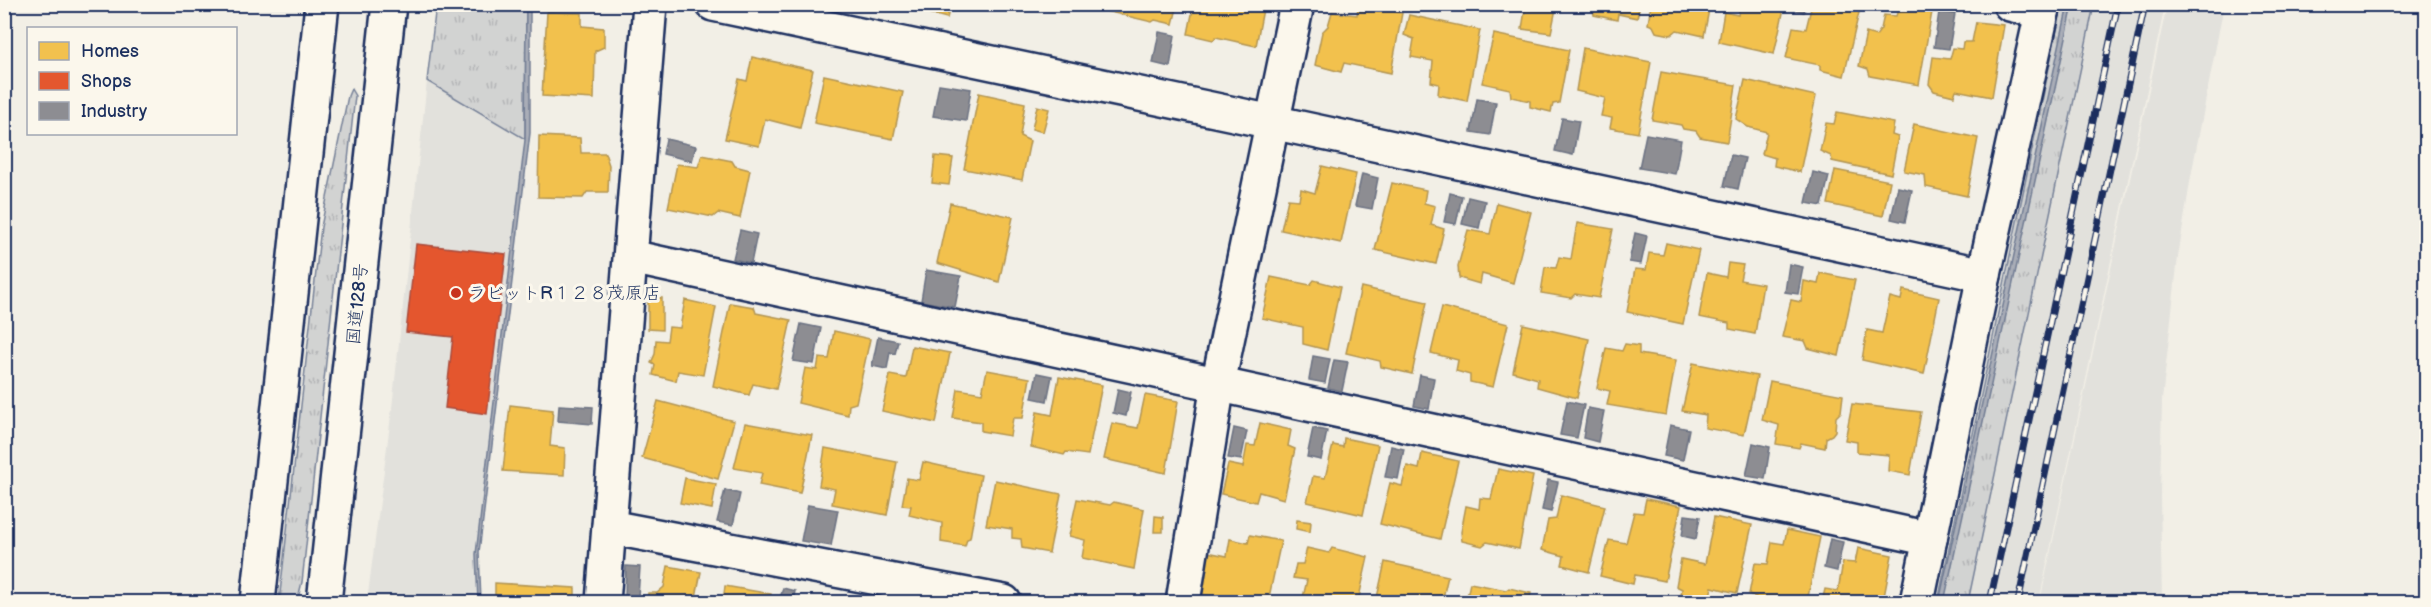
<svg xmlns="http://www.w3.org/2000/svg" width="2431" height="607" viewBox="0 0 2431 607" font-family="'Balsamiq Sans','Klee One',sans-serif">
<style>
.built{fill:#e2e1dc}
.grass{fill:url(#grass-tufts);stroke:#768198;stroke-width:1.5}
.water{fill:#a9adb7;stroke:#707b93;stroke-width:1.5}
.homes{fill:#f2c14e;stroke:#b29553;stroke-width:1.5}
.shops{fill:#e4572e;stroke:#a84b3c;stroke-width:1.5}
.industry{fill:#8d8d92;stroke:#6b7182;stroke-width:1.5}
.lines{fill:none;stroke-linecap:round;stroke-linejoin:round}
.street-casing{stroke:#1b2f5e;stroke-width:38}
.secondary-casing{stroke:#1b2f5e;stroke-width:38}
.highway-casing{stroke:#1b2f5e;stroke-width:38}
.street{stroke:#fbf7ec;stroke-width:33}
.secondary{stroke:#fbf7ec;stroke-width:33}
.highway{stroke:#fbf7ec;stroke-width:33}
.rail-casing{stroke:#1b2f5e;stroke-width:7}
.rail{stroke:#fbf7ec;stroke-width:4.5;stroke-dasharray:14;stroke-linecap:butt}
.poi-dot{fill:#c8321e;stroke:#fbf7ec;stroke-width:2}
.labels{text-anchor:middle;stroke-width:6;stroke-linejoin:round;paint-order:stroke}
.poi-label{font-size:18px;fill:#1b2f5e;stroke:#fbf7ec;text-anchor:start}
.street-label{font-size:18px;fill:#1b2f5e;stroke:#fbf7ec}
</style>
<defs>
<pattern id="grass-tufts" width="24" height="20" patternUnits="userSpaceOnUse" patternTransform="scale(1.5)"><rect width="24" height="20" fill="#d2d3d2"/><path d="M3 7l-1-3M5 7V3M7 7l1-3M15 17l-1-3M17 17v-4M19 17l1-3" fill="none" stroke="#b4b5b7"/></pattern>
</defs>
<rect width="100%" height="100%" fill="#f2efe6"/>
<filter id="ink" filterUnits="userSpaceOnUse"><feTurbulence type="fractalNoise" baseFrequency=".0167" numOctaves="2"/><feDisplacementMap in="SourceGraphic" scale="12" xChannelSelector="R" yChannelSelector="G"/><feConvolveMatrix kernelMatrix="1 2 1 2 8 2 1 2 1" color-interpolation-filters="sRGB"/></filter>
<g filter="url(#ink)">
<!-- built -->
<g class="built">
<path d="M2094 5H2165L2039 602H1968Z"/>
<path d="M2167 5H2224L2191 176 2178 257 2162 400 2160 495 2162 602H2040Z"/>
<path d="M427 81 525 139 476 554 478 602H367L392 408Z"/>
</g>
<!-- grass -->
<g class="grass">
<path d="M436 5H526L525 139 427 81Z"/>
<path d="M2062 5H2094L1968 602H1938Z"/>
<path d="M351 89 355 96 302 582 297 602H279L321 227 348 96Z"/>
</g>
<!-- water -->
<g class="water">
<path d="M526 5H530V133L479 552 481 602H478L476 554 525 140Z"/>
<path d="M2068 5H2073L1944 602H1939Z"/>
</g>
<!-- homes -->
<g class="homes">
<path d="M926 4H951L947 18 924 12Z"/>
<path d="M1102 4H1178L1173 24 1155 20 1152 22 1101 10Z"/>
<path d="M1194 4H1264L1256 46 1216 37 1213 40 1188 34Z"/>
<path d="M1526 4H1557L1551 33 1522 29Z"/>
<path d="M1640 4 1637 18 1618 14 1617 20 1594 15 1593 10 1569 5Z"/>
<path d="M1651 4H1710L1704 36 1677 30 1671 35 1656 32 1653 26 1648 24Z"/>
<path d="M1740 4H1785L1774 54 1719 42 1724 12 1738 15Z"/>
<path d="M1812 4H1861L1844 76 1820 70V65L1786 58 1793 27 1806 29Z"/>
<path d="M1900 4 1932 12 1919 85 1870 76 1868 69 1859 66 1866 33 1876 36 1881 29 1884 15 1896 16Z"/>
<path d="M1375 7 1402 13 1391 73 1344 63 1341 72 1315 65 1322 32 1328 26 1332 12 1357 15 1358 8 1370 10Z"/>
<path d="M547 12 582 13V26L604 28V47L595 51 594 99 542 96Z"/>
<path d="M1409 15 1480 30 1467 101 1438 95 1439 84 1431 82 1433 61 1411 57 1414 39 1404 35Z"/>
<path d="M1976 22 2004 25 1992 97 1956 90 1954 96 1934 91 1929 84 1933 57 1950 59 1953 48 1962 49 1963 42H1972Z"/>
<path d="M1494 34 1569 50 1559 103 1553 104 1551 112 1530 107V101L1511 97 1510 89 1482 83Z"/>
<path d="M1583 48 1651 62 1638 133 1610 128 1612 118 1601 116 1605 98 1576 91Z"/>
<path d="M752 57 813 70 800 128 765 119 759 146 725 139 739 79 747 81Z"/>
<path d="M1661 72 1736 85 1727 142 1700 137 1696 131 1683 129 1681 125 1652 120Z"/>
<path d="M824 75 903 92 893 139 814 123Z"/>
<path d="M1745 80 1816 96 1800 172 1774 166 1775 158 1762 154 1767 132 1748 127 1736 119Z"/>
<path d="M979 93 1025 103 1020 136 1030 141 1022 180 964 169Z"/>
<path d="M1037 106 1049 109 1043 132 1032 129Z"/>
<path d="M1837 112 1894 123 1892 135 1898 137 1891 174 1832 161 1831 156 1820 151 1826 123 1834 124Z"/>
<path d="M1914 124 1978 138 1967 196 1926 187 1925 175 1904 171Z"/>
<path d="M539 136 580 138 581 153H605L609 165 608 192H587L583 198 538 197Z"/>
<path d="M702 155 732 161 735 166 750 170 740 218 718 213 713 217 668 208 677 164 698 167Z"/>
<path d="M935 156 953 158 949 185 932 183Z"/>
<path d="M1322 166 1356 174 1341 243 1281 230 1288 199 1299 200 1301 189 1315 193Z"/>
<path d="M1835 170 1890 181 1883 216 1828 204Z"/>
<path d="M1392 183 1426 190 1424 203 1435 206 1431 225 1444 229 1436 264 1375 250Z"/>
<path d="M950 203 1013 217 999 282 937 263Z"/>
<path d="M1497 203 1531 212 1513 283 1482 274 1480 284 1459 278 1458 266 1468 230 1490 234Z"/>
<path d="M1577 223 1613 229 1599 298 1575 294 1571 298 1541 293 1545 267 1556 268 1559 257 1571 259Z"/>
<path d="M1666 243 1699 250 1683 324 1627 312 1635 269 1646 270 1649 253 1663 255Z"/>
<path d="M1728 263 1743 265 1740 280 1763 284 1755 334 1729 329V323L1699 317 1707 273 1726 277Z"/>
<path d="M1820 273 1855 280 1839 356 1808 348 1805 341 1782 337 1791 300 1801 302 1804 281 1818 284Z"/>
<path d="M1271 277 1310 285 1314 280 1340 287 1327 350 1303 344V327L1262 318Z"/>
<path d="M1361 287 1427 302 1412 374 1381 367 1380 361 1346 353Z"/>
<path d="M1903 290 1939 298 1924 374 1862 360 1867 330 1882 333 1890 297 1901 300Z"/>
<path d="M648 297 662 298V330L648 329Z"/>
<path d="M685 300 716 307 703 375 678 371 676 381 653 375 655 365 651 363 655 354 656 340 667 341 669 327 680 328Z"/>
<path d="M730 303 754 307 756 313 791 320 776 389 753 384 749 395 713 386Z"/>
<path d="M1442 307 1508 324 1493 387 1470 382V375L1456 371 1458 360 1431 353Z"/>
<path d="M1523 324 1589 339 1577 398 1537 387 1538 379 1513 372Z"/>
<path d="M834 331 870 339 856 403 849 405 848 415 798 403 805 368 817 370 819 358 829 359Z"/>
<path d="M1625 344 1639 346V354L1676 360 1666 415 1607 405 1610 391 1597 388 1606 348 1622 351Z"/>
<path d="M912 346 950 353 936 423 882 411 890 375 906 378Z"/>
<path d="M1693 363 1757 376 1744 435 1705 428 1706 415 1682 411Z"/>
<path d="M987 370 1030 378 1023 418H1013L1010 436 981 431V422L953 418 958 389 982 393Z"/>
<path d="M1059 377 1102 385 1088 455 1066 452 1064 455 1031 447 1037 412 1052 415Z"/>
<path d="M1770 381 1843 395 1841 412 1836 417 1835 431 1832 435 1826 438 1825 448 1801 443 1799 448 1776 444 1779 425 1762 420Z"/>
<path d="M1145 395 1178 401 1166 473 1104 459 1112 423 1138 428Z"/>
<path d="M658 401 734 421 718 479 642 458Z"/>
<path d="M1852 404 1921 412 1910 475 1888 471 1889 455 1857 452V442L1845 440Z"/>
<path d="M510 405 553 410 550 446 565 448 564 475 503 471Z"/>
<path d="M745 423 812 435 800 493 759 485 762 473 734 468Z"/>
<path d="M1260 423 1291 430 1288 446 1295 449 1284 499 1259 492 1256 502 1221 494 1228 464 1243 467 1247 445 1255 446Z"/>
<path d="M1344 438 1378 445 1363 515 1307 502 1313 476 1325 478 1333 445 1343 447Z"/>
<path d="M825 448 897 462 887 515 832 504 835 489 819 486Z"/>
<path d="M1422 453 1458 461 1440 539 1380 524 1390 483 1402 486 1407 466 1419 469Z"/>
<path d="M923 462 981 475 970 538 967 539 965 546 941 542 942 523 909 515 911 506 902 505 907 478 919 480Z"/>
<path d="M1498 469 1533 476 1519 549 1487 542 1482 546 1462 541 1461 532 1466 506 1479 509 1480 498 1491 499Z"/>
<path d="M685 478 716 484 712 509 680 503Z"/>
<path d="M995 480 1061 494 1049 553 1022 548 1021 539 1012 538V529L986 525Z"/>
<path d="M1561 495 1605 506 1589 572 1562 565 1564 556 1542 550 1548 520 1556 519Z"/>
<path d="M1077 499 1110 505 1114 502 1144 509 1134 569 1082 558 1085 540 1069 536Z"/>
<path d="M1646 499 1681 506 1665 581 1635 575 1633 584 1600 576 1609 540 1626 543 1634 512 1643 513Z"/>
<path d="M1155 516 1163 517V532H1154Z"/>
<path d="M1714 517 1752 525 1737 593 1712 587 1710 596 1705 595 1704 600 1681 596 1682 589 1676 586 1681 559 1705 564Z"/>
<path d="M1297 520 1311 522 1310 532 1296 529Z"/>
<path d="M1787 530 1820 537 1807 602H1756V597L1749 594 1755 563 1768 564 1772 542 1784 544Z"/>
<path d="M1250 535 1281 541 1268 602H1243L1200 594 1207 552 1227 556 1230 539 1248 543Z"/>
<path d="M1307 548 1329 553 1332 548 1368 557 1358 602H1302L1307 580 1293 578 1296 564H1303Z"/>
<path d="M1858 548 1892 555 1883 602H1822L1825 589 1838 591 1843 562 1855 563Z"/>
<path d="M1385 562 1448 576 1442 602H1376Z"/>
<path d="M668 566 701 572 695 602H647L648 593H657L664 587Z"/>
<path d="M495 583 575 588V602H495Z"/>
<path d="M1470 583 1506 590 1509 588 1531 593 1529 602H1457L1459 595 1467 597Z"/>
<path d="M725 586 771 594 770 602H723Z"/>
</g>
<!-- shops -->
<path class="shops" d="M416 244 506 254 487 414 445 408 453 337 406 332Z"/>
<!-- industry -->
<g class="industry">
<path d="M1789 4H1806L1804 12 1788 9Z"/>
<path d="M1939 12 1955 14 1949 49 1934 47Z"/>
<path d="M1159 32 1175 35 1170 67 1153 63Z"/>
<path d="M939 84 971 89 966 121 933 116Z"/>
<path d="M1477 99 1496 102 1490 135 1471 132Z"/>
<path d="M1562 118 1579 121 1573 155 1555 151Z"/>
<path d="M1646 134 1681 140 1675 174 1639 168Z"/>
<path d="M666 139 696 146 692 161 663 154Z"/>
<path d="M1731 155 1745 158 1738 189 1724 186Z"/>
<path d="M1813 172 1829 176 1822 206 1806 203Z"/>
<path d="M1362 174 1378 178 1372 209 1355 206Z"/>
<path d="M1898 187 1912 190 1905 222 1891 219Z"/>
<path d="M1450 193 1462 196 1456 224 1444 222Z"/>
<path d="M1468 197 1485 201 1479 228 1462 224Z"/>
<path d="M740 230 757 234 751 263 733 259Z"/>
<path d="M1635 233 1647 236 1641 264 1629 262Z"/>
<path d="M1789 264 1803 267 1798 294 1785 292Z"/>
<path d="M926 270 961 276 955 307 921 301Z"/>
<path d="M801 324 821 328 814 364 793 361Z"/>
<path d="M878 337 898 341 895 354 890 352 887 369 872 366Z"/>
<path d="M1313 356 1330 359 1325 383 1309 380Z"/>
<path d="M1334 360 1348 362 1342 391 1328 388Z"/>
<path d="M1037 373 1052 376 1047 401 1032 398Z"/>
<path d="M1420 375 1434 378 1429 409 1414 406Z"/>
<path d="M1118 389 1131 392 1126 416 1113 413Z"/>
<path d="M1567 401 1584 405 1577 438 1560 435Z"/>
<path d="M559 405 593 407 592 424 558 421Z"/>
<path d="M1588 408 1604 411 1598 442 1583 438Z"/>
<path d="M1670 425 1689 429 1683 460 1664 456Z"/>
<path d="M1234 428 1247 431 1241 460 1228 458Z"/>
<path d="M1313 428 1327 431 1321 460 1307 457Z"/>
<path d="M1753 443 1770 447 1765 479 1746 476Z"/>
<path d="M1391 446 1404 449 1398 479 1385 477Z"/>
<path d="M1548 480 1558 482 1551 512 1542 510Z"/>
<path d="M725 490 740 494 733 525 717 522Z"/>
<path d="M808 505 838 510 831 546 801 541Z"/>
<path d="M1685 515 1700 517 1696 539 1682 536Z"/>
<path d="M1830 539 1843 542 1837 571 1824 568Z"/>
<path d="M626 566 640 567 638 597 625 596Z"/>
<path d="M783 588 795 591 793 602H779Z"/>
</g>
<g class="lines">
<!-- street casing -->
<g class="street-casing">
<g id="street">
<path d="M2010 4 2042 12"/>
<path d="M631 257 1930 539"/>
<path d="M609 527 1004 602"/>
<path d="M603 602 650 4"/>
<path d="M1183 602 1218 384 1297 4"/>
<path d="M1917 602 1984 275 2044 4"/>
</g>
</g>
<!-- secondary casing -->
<g class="secondary-casing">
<path id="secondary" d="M713 4 1272 122 1984 275"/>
</g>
<!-- highway casing -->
<g class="highway-casing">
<g id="highway">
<path d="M258 602 322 4"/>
<path d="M324 602 389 4"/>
</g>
</g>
<!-- street -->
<use href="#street" class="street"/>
<!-- secondary -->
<use href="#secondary" class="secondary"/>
<!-- highway -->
<use href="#highway" class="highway"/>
<!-- rail casing -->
<g class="rail-casing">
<g id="rail">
<path d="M1990 602 2118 4"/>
<path d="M2018 602 2145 4"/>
</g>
</g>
<!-- rail -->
<use href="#rail" class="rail"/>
</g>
</g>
<!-- markers -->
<circle class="poi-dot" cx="456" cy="293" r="6"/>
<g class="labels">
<!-- poi labels -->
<g class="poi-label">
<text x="468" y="299">ラビットR１２８茂原店</text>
</g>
<!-- street labels -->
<g class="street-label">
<text transform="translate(357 304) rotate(-84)" y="6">国道128号</text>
</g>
</g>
<!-- margin -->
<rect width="2431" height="607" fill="none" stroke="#fbf7ec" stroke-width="24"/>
<rect x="12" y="12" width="2407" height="583" fill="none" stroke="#1b2f5e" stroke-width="2" filter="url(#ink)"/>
<!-- legend -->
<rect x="27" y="27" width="210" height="108" fill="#fbf7ec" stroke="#a1a7b3" stroke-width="1.5"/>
<rect x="39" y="42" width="30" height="18" fill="#f2c14e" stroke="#a1a7b3" stroke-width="1.5"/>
<text x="81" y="57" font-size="18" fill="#1b2f5e">Homes</text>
<rect x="39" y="72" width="30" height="18" fill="#e4572e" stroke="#a1a7b3" stroke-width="1.5"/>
<text x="81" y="87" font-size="18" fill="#1b2f5e">Shops</text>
<rect x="39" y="102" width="30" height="18" fill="#8d8d92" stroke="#a1a7b3" stroke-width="1.5"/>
<text x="81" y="117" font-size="18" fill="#1b2f5e">Industry</text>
</svg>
